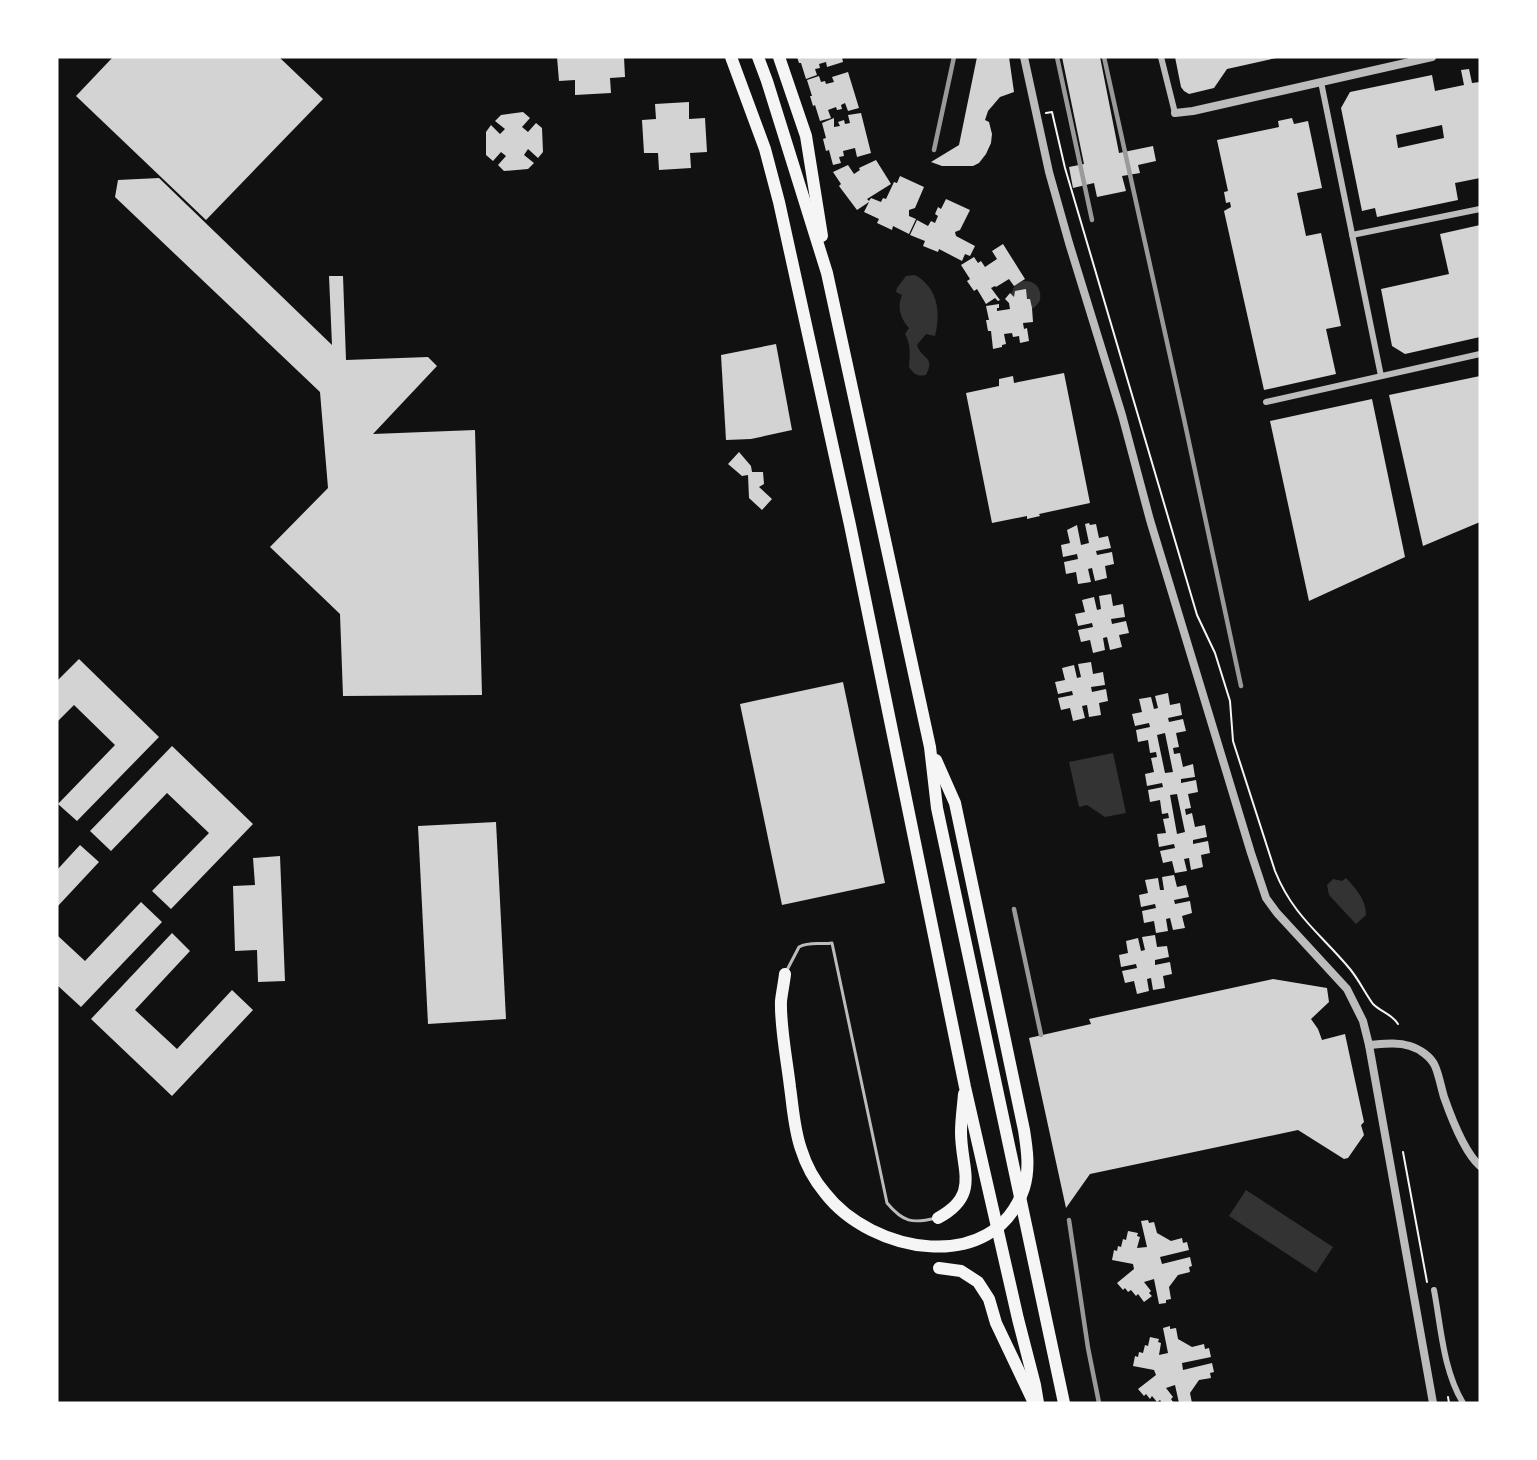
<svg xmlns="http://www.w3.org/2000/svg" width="1537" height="1460" viewBox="0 0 1537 1460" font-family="Manrope,sans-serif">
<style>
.water{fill:#333}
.building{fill:#d3d3d3;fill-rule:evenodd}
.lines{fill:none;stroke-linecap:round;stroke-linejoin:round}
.path{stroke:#f5f5f5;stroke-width:2}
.service{stroke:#bcbcbc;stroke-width:3}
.minor{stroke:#bcbcbc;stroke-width:6}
.tertiary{stroke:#bcbcbc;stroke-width:8}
.motorway{stroke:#f5f5f5;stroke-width:12}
.rail{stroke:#9a9a9a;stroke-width:4.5}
</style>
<rect width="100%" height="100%" fill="#111"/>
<!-- water -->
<g class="water">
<path d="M915 275C938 288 941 312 935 336L926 334 917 345C921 359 936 356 926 375 917 377 914 374 909 367 910 354 911 345 905 334L909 328C900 318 897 307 902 295L896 292 897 288 906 276Z"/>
<path d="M1023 281C1035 280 1042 288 1040 300 1037 306 1033 310 1025 310L1011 294 1015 285Z"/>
<path d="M1113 753 1126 813 1105 817 1087 805 1079 807 1069 762Z"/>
<path d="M1346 878C1356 889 1366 899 1366 915L1356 924 1329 895 1327 885 1333 879 1342 881Z"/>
<path d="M1246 1190 1333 1247 1316 1273 1229 1216Z"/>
</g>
<!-- building -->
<g class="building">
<path d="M113 57H279L323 99 206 220 76 96Z"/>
<path d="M557 57H624L625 77 610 78 611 93 575 95V80L559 81Z"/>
<path d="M797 57H842L843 62 827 67 826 62 819 64 820 68 815 69 817 75 806 79 801 63H799Z"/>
<path d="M977 57H1009L1014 92 1000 97 988 111 985 120 989 122 992 134 991 143 986 154 979 163 973 166H942L931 162 959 145Z"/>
<path d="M1062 57H1100L1119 153 1153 146 1156 161 1138 165 1140 173 1122 176 1126 191 1097 197 1094 183 1073 188 1069 167 1084 164Z"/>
<path d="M1175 57H1276V58L1227 69 1214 88 1189 94 1184 91 1181 87Z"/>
<path d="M1469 69 1472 83 1480 82V178L1455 183 1458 200 1377 217 1375 208 1362 211 1341 108 1350 92 1432 75 1435 91 1464 85 1461 70ZM1442 125 1444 138 1398 148 1396 135Z"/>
<path d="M848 72 859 108 848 111 845 103 841 105 842 109 837 110 836 107 828 110 831 118 820 121 815 105 813 106 810 96H812L807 80 819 76 821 82 825 81 826 84 834 82 832 77Z"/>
<path d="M689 102V119L705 118 707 152 690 153 691 168 659 170 658 153H644L642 120 656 119 655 104Z"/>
<path d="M523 112 530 118 522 127 528 132 536 123 542 128 543 152 538 158 528 149 524 155 534 163 528 169 504 171 498 165 506 156 501 152 493 161 486 155V132L491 125 500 134 505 129 495 121 501 115Z"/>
<path d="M861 113 871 153 857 157 855 148 843 151 844 156 839 157 841 163 833 165 829 150 826 151 823 139 826 138 822 123 834 118V127L840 126 838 122 844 120 845 124 850 123 848 115Z"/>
<path d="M1292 118 1294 124 1308 121 1322 188 1297 193 1306 236 1321 233 1341 326 1326 329 1336 374 1264 390 1224 211 1231 207 1230 202 1226 203 1224 192 1228 191 1217 140 1279 127 1278 121Z"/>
<path d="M876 160 891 184 867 199 869 201 871 198 881 202 883 198 886 199 894 182 897 183 900 176 924 187 915 208 909 210V216L916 219 909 234 893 226 892 230 877 223 879 219 864 212 869 202 857 210 839 186 841 184 833 172 848 165 854 174 860 170 859 168Z"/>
<path d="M159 178 332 345 329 276H343L346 360 428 357 437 366 373 434 475 430 482 695 343 696 340 614 270 547 328 488 320 392 115 197 118 180Z"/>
<path d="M946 199 970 210 960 230 955 232 956 236 975 246 970 256 965 254 962 261 939 249 938 252 923 246 925 241 910 235 917 220 928 226 931 221 935 223 938 216 935 214 938 207 941 209Z"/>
<path d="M1480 225V337L1405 354 1392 346 1381 289 1449 274 1440 234Z"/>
<path d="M1003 244 1025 279 1014 286 1009 279 996 287 995 286 991 288 1000 300 998 301 995 298 986 304 977 289 974 291 967 281 970 279 961 265 974 257 978 263 981 261 985 267 997 259 992 251Z"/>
<path d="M1026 289 1027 299H1030L1032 308 1033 322 1023 323 1024 329 1027 328 1029 341 1020 343 1019 336 1013 337 1012 333 1004 334 1006 344 1002 345V347L993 349 991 331H988L986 320H989L986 306 999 304V308H997V311L1010 309 1009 303 1005 299 1010 293 1014 297 1015 291Z"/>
<path d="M776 344 792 430 751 439 726 440 721 355Z"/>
<path d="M1064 373 1090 503 1039 514 1040 516 1027 519V516L992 523 966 393 999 386V379L1013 376 1014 383Z"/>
<path d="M1480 376V522L1423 546 1389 395Z"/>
<path d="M1372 399 1405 557 1309 601 1270 421Z"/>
<path d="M739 452 751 466 752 472H763L764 484 759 487 772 499 762 510 749 498 748 475 742 476 728 464Z"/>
<path d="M1089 523 1090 525 1096 524 1099 538 1108 536 1111 548 1096 551 1097 555 1112 552 1114 564 1105 566 1107 578 1095 581 1092 568 1088 569 1091 582 1078 584 1076 572 1066 574 1064 562 1078 559 1077 554 1063 557 1061 545 1070 543 1067 530 1077 525 1081 545 1089 543 1085 524Z"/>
<path d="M1111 594 1113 606 1123 604 1125 617 1111 619 1112 624 1126 621 1129 633 1119 635 1122 647 1110 650 1107 637 1103 638 1105 650 1093 653 1090 640 1081 642 1078 630 1093 627 1092 623 1078 626 1075 614 1085 612 1082 600 1094 597 1097 610 1101 609 1099 596Z"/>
<path d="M79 659 159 737 77 821 58 804 115 745 74 705 57 722V681Z"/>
<path d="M1091 662 1093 674 1103 672 1105 685 1091 687 1092 692 1106 689 1108 701 1099 703 1101 715 1089 717 1087 705 1082 706 1085 718 1073 721 1070 708 1061 710 1058 698 1073 695 1072 691 1058 694 1055 682 1065 680 1062 668 1074 665 1077 678 1081 677 1078 664Z"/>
<path d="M843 682 885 883 782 905 740 704Z"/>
<path d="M1168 693 1170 705 1180 703 1182 715 1168 718 1169 722 1183 719 1186 731 1176 733 1179 747 1173 748 1174 754 1180 753 1183 767 1193 764 1195 777 1181 779V783L1196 780 1198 792 1188 794 1191 808 1185 809 1186 815 1192 813 1195 827 1205 825 1207 837 1193 840V844L1208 841 1210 853 1201 855 1203 867 1191 870 1189 858 1184 859 1187 871 1175 873 1172 861 1163 863 1160 851 1175 848 1174 844 1159 847 1157 834 1166 833 1163 819 1169 818 1168 813 1162 814 1160 800 1150 802 1148 790 1163 787 1162 783 1147 786 1145 774 1154 772 1151 758 1157 757 1156 752 1150 753 1148 740 1138 742 1136 730 1150 727 1149 723 1135 726 1132 714 1142 712 1139 699 1151 697 1154 709 1158 708 1155 696ZM1165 733 1173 772 1165 773 1157 735ZM1177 794 1185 832 1177 834 1170 795Z"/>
<path d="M172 746 253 824 171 909 152 891 209 833 167 793 111 851 90 831Z"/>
<path d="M496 822 506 1019 428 1024 418 826Z"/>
<path d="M80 845 99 862 57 907V870Z"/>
<path d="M280 856 285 981 258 982 257 950 235 951 233 886 255 885 253 858Z"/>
<path d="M1174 875 1177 887 1186 885 1189 897 1174 900 1175 904 1190 901 1192 913 1182 916 1185 928 1173 930 1170 918 1166 919 1168 931 1156 933 1154 921 1144 923 1142 911 1156 908 1155 904 1141 907 1139 895 1148 893 1145 880 1158 878 1160 890H1164L1162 877Z"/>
<path d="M141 902 162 922 81 1007 57 985V935L85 961Z"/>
<path d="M172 933 190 951 135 1010 177 1049 232 990 253 1010 172 1096 91 1019Z"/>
<path d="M1155 935 1157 947 1167 946 1169 957 1155 960V965L1170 962 1172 974 1163 976 1165 988 1153 990 1151 978 1147 979 1149 991 1137 994 1134 981 1125 983 1122 971 1137 968 1136 964 1121 967 1119 955 1128 953 1126 941 1138 938 1141 951 1145 950 1142 937Z"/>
<path d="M1273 979 1327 988 1329 1002 1311 1019 1318 1029 1322 1040 1345 1034 1364 1122 1361 1125 1364 1135 1348 1158 1344 1159 1298 1130 1090 1174 1066 1208 1029 1038 1091 1024 1089 1019Z"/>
<path d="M1148 1220 1149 1223 1154 1222 1157 1233 1171 1241 1182 1238 1183 1243 1187 1242 1189 1250 1160 1257 1162 1264 1190 1257 1192 1266 1189 1267 1190 1272 1178 1275 1169 1287 1171 1299 1166 1300V1303L1159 1304 1154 1279 1144 1282 1151 1291 1149 1293 1152 1296 1144 1302 1138 1294 1136 1296 1131 1290 1128 1292 1125 1288 1123 1290 1117 1283 1134 1269 1133 1264 1112 1260 1114 1250 1117 1251 1118 1246 1121 1247 1123 1239 1126 1240 1128 1231 1138 1233 1137 1236 1140 1237 1137 1248 1147 1247 1141 1221Z"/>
<path d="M1170 1326V1329L1176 1328 1178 1339 1192 1347 1204 1344 1205 1349 1209 1348 1211 1357 1182 1363 1183 1370 1212 1363 1214 1372 1210 1373 1211 1378 1199 1380 1190 1393 1192 1403H1179L1175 1385 1166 1388 1173 1397 1171 1399 1173 1402 1172 1403H1162L1160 1400 1157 1402 1152 1396 1150 1399 1146 1394 1144 1396 1138 1389 1156 1375 1154 1370 1133 1366 1135 1356 1138 1357 1139 1352 1143 1353 1145 1345 1148 1346 1150 1337 1159 1339 1158 1342 1161 1343 1159 1355 1168 1353 1163 1328Z"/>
</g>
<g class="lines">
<!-- path -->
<g class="path">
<path d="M1046 113 1052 112 1065 168 1197 615 1215 653 1230 701 1233 741 1275 871C1293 916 1321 934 1350 969 1359 980 1365 993 1373 1004 1381 1012 1392 1014 1398 1024"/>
<path d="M1403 1152 1427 1282"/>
<path d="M1448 1397 1449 1403"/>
</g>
<!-- service -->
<path class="service" d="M787 970 799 947C810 941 821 945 832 943L887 1203C903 1222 912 1224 936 1218"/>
<!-- minor -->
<g class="minor">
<path d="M1161 57 1175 113"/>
<path d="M1321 82 1381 376"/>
<path d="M1352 235 1480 209"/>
<path d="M1266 402 1480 354"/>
<path d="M1434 1290C1441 1327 1443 1370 1463 1403"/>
</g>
<!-- tertiary -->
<g class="tertiary">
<path d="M1024 57 1049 172 1069 243 1122 415 1150 520 1251 853 1266 898 1277 913 1347 989 1363 1021 1369 1045 1433 1403"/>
<path d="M1175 113 1193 111 1432 57"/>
<path d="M1369 1045C1383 1044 1397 1042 1410 1046 1420 1049 1431 1057 1435 1066 1439 1075 1441 1087 1444 1097 1451 1117 1464 1152 1480 1166"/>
</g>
<!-- motorway -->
<g class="motorway">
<path d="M731 57 765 149 779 202 850 525 965 1087 1018 1319 1035 1385 1038 1403"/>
<path d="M758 57 767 81 827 273 930 747 937 808 1064 1403"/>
<path d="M779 57 806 136 822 236"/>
<path d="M785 974C784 983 782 992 781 1001 780 1026 787 1061 790 1087 793 1108 794 1129 801 1149 806 1165 814 1180 825 1193 871 1253 994 1277 1024 1188 1030 1169 1027 1149 1024 1130L955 803 936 760"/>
<path d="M938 1218C981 1195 961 1170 961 1132 961 1120 963 1107 964 1094"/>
<path d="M939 1268 961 1271 978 1282 989 1299 996 1323 1034 1403"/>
</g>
<!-- rail -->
<g class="rail">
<path d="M1057 57 1092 220"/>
<path d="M1104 57 1184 419 1241 686"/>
<path d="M934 150 954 57"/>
<path d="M1014 909 1041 1035"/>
<path d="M1069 1220 1088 1348 1099 1403"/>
</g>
</g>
<!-- border -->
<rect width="1537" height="1460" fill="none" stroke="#ffffff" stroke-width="117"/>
</svg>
